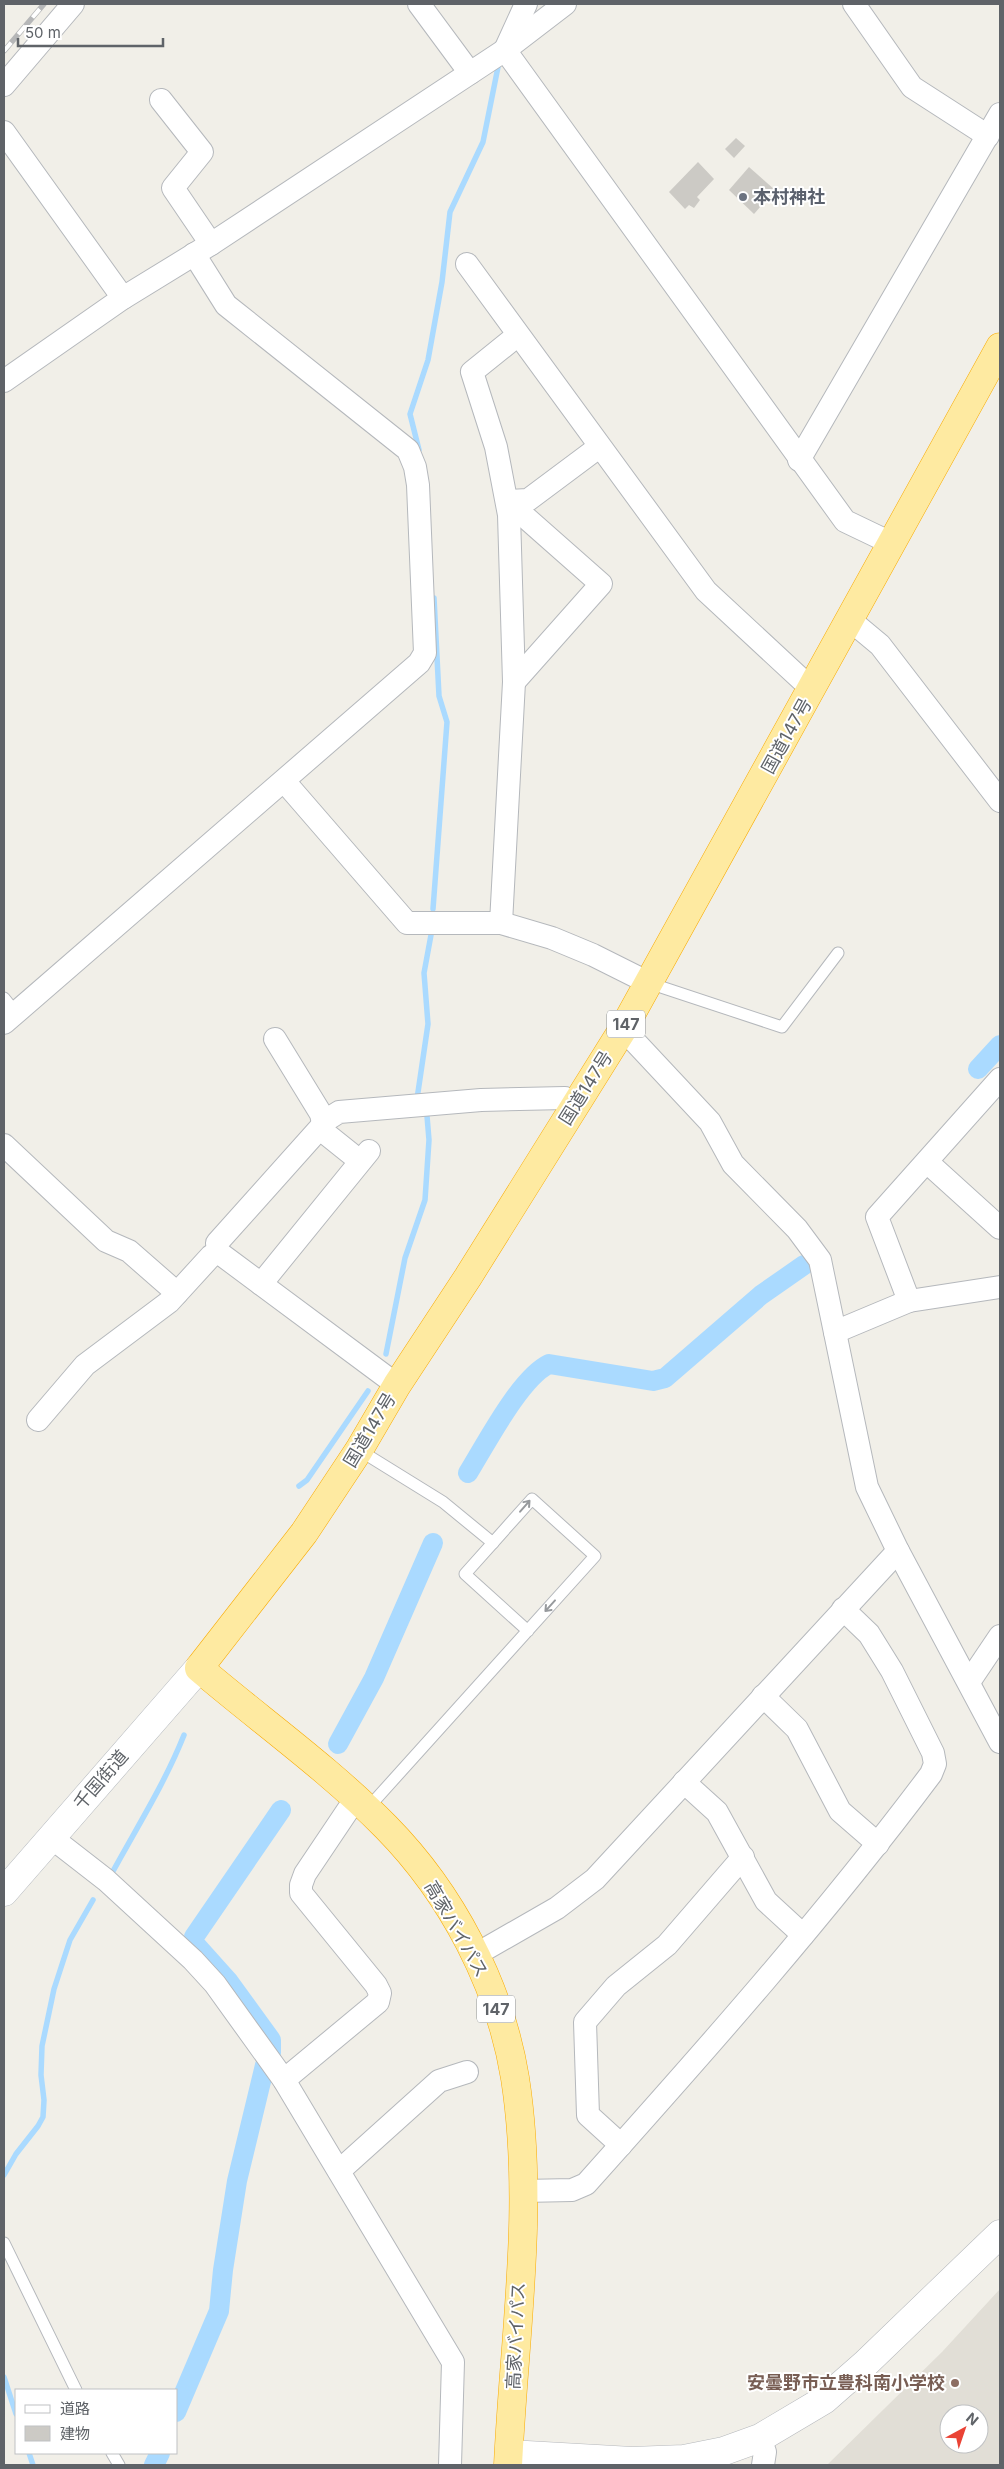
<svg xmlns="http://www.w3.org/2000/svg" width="1004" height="2469" viewBox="0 0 1004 2469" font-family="Inter,'Noto Sans JP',sans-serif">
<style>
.education{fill:#e1ded6;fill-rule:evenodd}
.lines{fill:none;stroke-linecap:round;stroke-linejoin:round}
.stream{stroke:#aadaff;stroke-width:5.5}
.canal{stroke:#aadaff;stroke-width:20}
.building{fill:#cccac5}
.service-casing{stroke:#b5b8bc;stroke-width:13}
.minor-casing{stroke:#b5b8bc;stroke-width:24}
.tertiary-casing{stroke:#b5b8bc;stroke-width:29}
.secondary-casing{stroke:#b6babf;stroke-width:29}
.trunk-casing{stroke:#f9ab00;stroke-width:29}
.service{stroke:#fff;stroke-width:11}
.minor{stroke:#fff;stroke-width:22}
.tertiary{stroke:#fff;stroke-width:28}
.secondary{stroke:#fff;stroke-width:28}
.trunk{stroke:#feeaa1;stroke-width:28}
.rail-casing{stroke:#b6b7b8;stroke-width:5.5}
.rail{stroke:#fff;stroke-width:4;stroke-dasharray:11;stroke-linecap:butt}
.oneway{stroke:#979a9d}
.worship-dot{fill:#6b7280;stroke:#fff;stroke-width:2}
.education-dot{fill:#8d6e63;stroke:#fff;stroke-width:2}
.labels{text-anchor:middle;stroke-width:4;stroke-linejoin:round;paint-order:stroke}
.shield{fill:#fff;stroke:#8f9295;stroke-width:1}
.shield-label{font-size:16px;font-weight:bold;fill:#5f6368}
.worship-label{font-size:18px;font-weight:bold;fill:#5b616d;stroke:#fff;text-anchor:start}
.street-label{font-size:18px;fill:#5f6368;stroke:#fff}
.education-label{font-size:18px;font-weight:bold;fill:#785e54;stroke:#fff;text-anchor:end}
</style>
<rect width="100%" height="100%" fill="#f1efe8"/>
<!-- education -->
<path class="education" d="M1000 2289V2465H827L942 2352ZM949 2414H979V2444H949Z"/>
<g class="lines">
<!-- stream -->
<g class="stream">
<path d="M419 450 410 414 428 360 442 282 450 212 483 142 498 67"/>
<path d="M433 909 447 722 439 696 434 598"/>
<path d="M417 1099 428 1024 424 973 431 935"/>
<path d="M386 1354 405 1258 425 1200 429 1140 427 1116 424 1110"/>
<path d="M299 1486 307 1480 368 1391"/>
<path d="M112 1873C137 1827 165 1783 184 1735"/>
<path d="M4 2175 16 2154 38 2126 43 2117 44 2100 41 2075 42 2046 54 1989 70 1940 93 1900"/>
<path d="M4 2377 16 2414"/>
<path d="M29 2453 33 2465"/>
</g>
<!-- canal -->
<g class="canal">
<path d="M978 1069 1000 1045"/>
<path d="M468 1473C486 1444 520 1378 549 1364L653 1381 665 1378 761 1295 804 1265"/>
<path d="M338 1744 374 1678 433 1543"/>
<path d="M271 2053V2040L229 1982 194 1943V1937L281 1810"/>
<path d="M176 2412 219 2311 223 2270 237 2181 265 2065"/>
<path d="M154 2465 160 2453"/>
</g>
</g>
<!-- building -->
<g class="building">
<path d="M736 138 745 146 734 158 725 149Z"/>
<path d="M698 162 714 179 697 197 700 200 694 208 689 205 685 209 669 192Z"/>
<path d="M749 167 775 190 754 214 729 190Z"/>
</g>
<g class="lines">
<!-- service casing -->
<g class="service-casing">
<g id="service">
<path d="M649 983 782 1027 838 953"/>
<path d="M4 998 16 1013"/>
<path d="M359 1450 443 1502 493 1543"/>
<path d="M367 1809 595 1556 532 1499 465 1574 528 1631"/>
<path d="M4 2243 76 2390"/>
<path d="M112 2453 119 2465"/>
</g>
</g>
<!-- minor casing -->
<g class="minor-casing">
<g id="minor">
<path d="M419 4 470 73"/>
<path d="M526 4 505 50 845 521 893 544"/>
<path d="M854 4 912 87 988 136"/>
<path d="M4 85 73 4"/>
<path d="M161 100 202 152 173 188 211 244"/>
<path d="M4 132 123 298"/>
<path d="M467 264 706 591 803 681 815 685"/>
<path d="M4 381 123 298 211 244 505 50 565 4"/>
<path d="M799 460 1000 114"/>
<path d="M507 501 601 584 514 682"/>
<path d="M507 501 528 500 599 447"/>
<path d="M850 620 880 645 1000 801"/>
<path d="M284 781 407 923H501L552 938 593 955 649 983"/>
<path d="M501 923 514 682 509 515 496 447 472 372 518 335"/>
<path d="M4 1023 419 663 425 653 418 485 415 467 408 450 226 305 194 254"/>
<path d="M623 1029 710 1122 733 1164 797 1229 820 1260 867 1487 898 1551 1000 1742"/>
<path d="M275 1039 321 1114 325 1133 360 1161"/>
<path d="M4 1145 106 1241 129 1251 177 1293"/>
<path d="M927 1162 1000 1228"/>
<path d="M218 1252 217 1243 328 1119 339 1112 481 1100 565 1098 576 1104"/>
<path d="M261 1284 369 1151"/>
<path d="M909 1301 1000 1287"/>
<path d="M835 1332 909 1301 877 1217 1000 1079"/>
<path d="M38 1420 85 1365 169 1302 211 1256 218 1252 397 1385"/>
<path d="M969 1682 1000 1636"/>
<path d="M763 1696 797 1729 840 1811 878 1844"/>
<path d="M684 1782 717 1812 766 1901 803 1935"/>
<path d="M52 1838 106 1880 193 1960 215 1984 284 2080 453 2362 450 2465"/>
<path d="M475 1955 557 1908 595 1879 898 1551"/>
<path d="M284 2080 378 2002 380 1993 376 1985 301 1893V1885L305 1874 356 1798"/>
<path d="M621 2145 588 2115 585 2022 616 1986 667 1945 743 1857"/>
<path d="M339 2171 439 2081 467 2072"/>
<path d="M523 2191 572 2190 586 2184C705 2051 824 1917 931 1774L935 1764 933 1753 892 1671 869 1634 843 1609"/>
<path d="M760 2438 765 2452 763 2465"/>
</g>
</g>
<!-- tertiary casing -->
<g class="tertiary-casing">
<path id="tertiary" d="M509 2454 632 2461 684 2459 724 2451 760 2438 824 2400 865 2364 1000 2234"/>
</g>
<!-- secondary casing -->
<g class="secondary-casing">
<path id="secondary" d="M4 1892 199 1668"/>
</g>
<!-- trunk casing -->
<g class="trunk-casing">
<path id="trunk" d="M508 2465C514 2337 535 2206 515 2078 500 1985 451 1893 386 1827 329 1769 260 1720 199 1668L304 1533 359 1450 397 1385 468 1277 623 1029 1000 347"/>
</g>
<!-- service -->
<use href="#service" class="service"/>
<!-- minor -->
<use href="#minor" class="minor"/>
<!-- tertiary -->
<use href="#tertiary" class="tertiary"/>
<!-- secondary -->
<use href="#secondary" class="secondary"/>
<!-- trunk -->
<use href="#trunk" class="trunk"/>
<!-- rail casing -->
<g class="rail-casing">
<path id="rail" d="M4 51 44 4"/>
</g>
<!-- rail -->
<use href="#rail" class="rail"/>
</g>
<!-- one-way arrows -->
<defs><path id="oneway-shaft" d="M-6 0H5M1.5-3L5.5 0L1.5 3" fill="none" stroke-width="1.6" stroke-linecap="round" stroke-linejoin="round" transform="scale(1.25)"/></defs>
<g class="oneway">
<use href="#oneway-shaft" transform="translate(525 1506) rotate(-49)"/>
<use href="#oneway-shaft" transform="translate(550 1606) rotate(132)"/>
</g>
<!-- markers -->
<circle class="worship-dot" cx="743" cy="197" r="5"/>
<circle class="education-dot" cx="955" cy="2383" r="5"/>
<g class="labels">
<!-- shield labels -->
<g class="shield">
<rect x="607" y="1010.5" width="38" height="27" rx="4"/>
<rect x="477" y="1995.5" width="38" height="27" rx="4"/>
</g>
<g class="shield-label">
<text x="626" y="1030">147</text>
<text x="496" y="2015">147</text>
</g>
<!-- worship labels -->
<g class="worship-label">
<text x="753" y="203">本村神社</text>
</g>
<!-- street labels -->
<g class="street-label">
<text transform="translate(787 736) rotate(-61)" y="6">国道147号</text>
<text transform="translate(586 1088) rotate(-58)" y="6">国道147号</text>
<text transform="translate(370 1430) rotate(-59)" y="6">国道147号</text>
<text transform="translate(101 1780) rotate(-49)" y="6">千国街道</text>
<text transform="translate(456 1929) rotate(60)" y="6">高家バイパス</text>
<text transform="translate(516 2336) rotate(-87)" y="6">高家バイパス</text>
</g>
<!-- education labels -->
<g class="education-label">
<text x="945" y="2389">安曇野市立豊科南小学校</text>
</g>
</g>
<!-- border -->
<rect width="1004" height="2469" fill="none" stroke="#5f6368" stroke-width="10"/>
<!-- legend -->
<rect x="15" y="2389" width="162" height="65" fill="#ffffff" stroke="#bfc1c3"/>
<rect x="25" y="2405" width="25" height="8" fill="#ffffff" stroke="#bfc1c3"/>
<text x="60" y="2414" font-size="15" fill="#5f6368">道路</text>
<rect x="25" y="2426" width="25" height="15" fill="#cccac5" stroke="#bfc1c3"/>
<text x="60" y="2439" font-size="15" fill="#5f6368">建物</text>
<!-- north arrow -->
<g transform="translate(964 2429) rotate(40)"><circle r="24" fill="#ffffff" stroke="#bfc1c3"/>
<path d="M0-4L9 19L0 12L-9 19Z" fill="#ea4335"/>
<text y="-8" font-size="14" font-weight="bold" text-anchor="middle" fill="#5f6368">N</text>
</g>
<!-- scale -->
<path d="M18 38v8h145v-8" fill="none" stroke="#5f6368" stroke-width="2.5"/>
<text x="25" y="38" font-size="15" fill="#5f6368" stroke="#ffffff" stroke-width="4" paint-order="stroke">50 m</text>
</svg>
